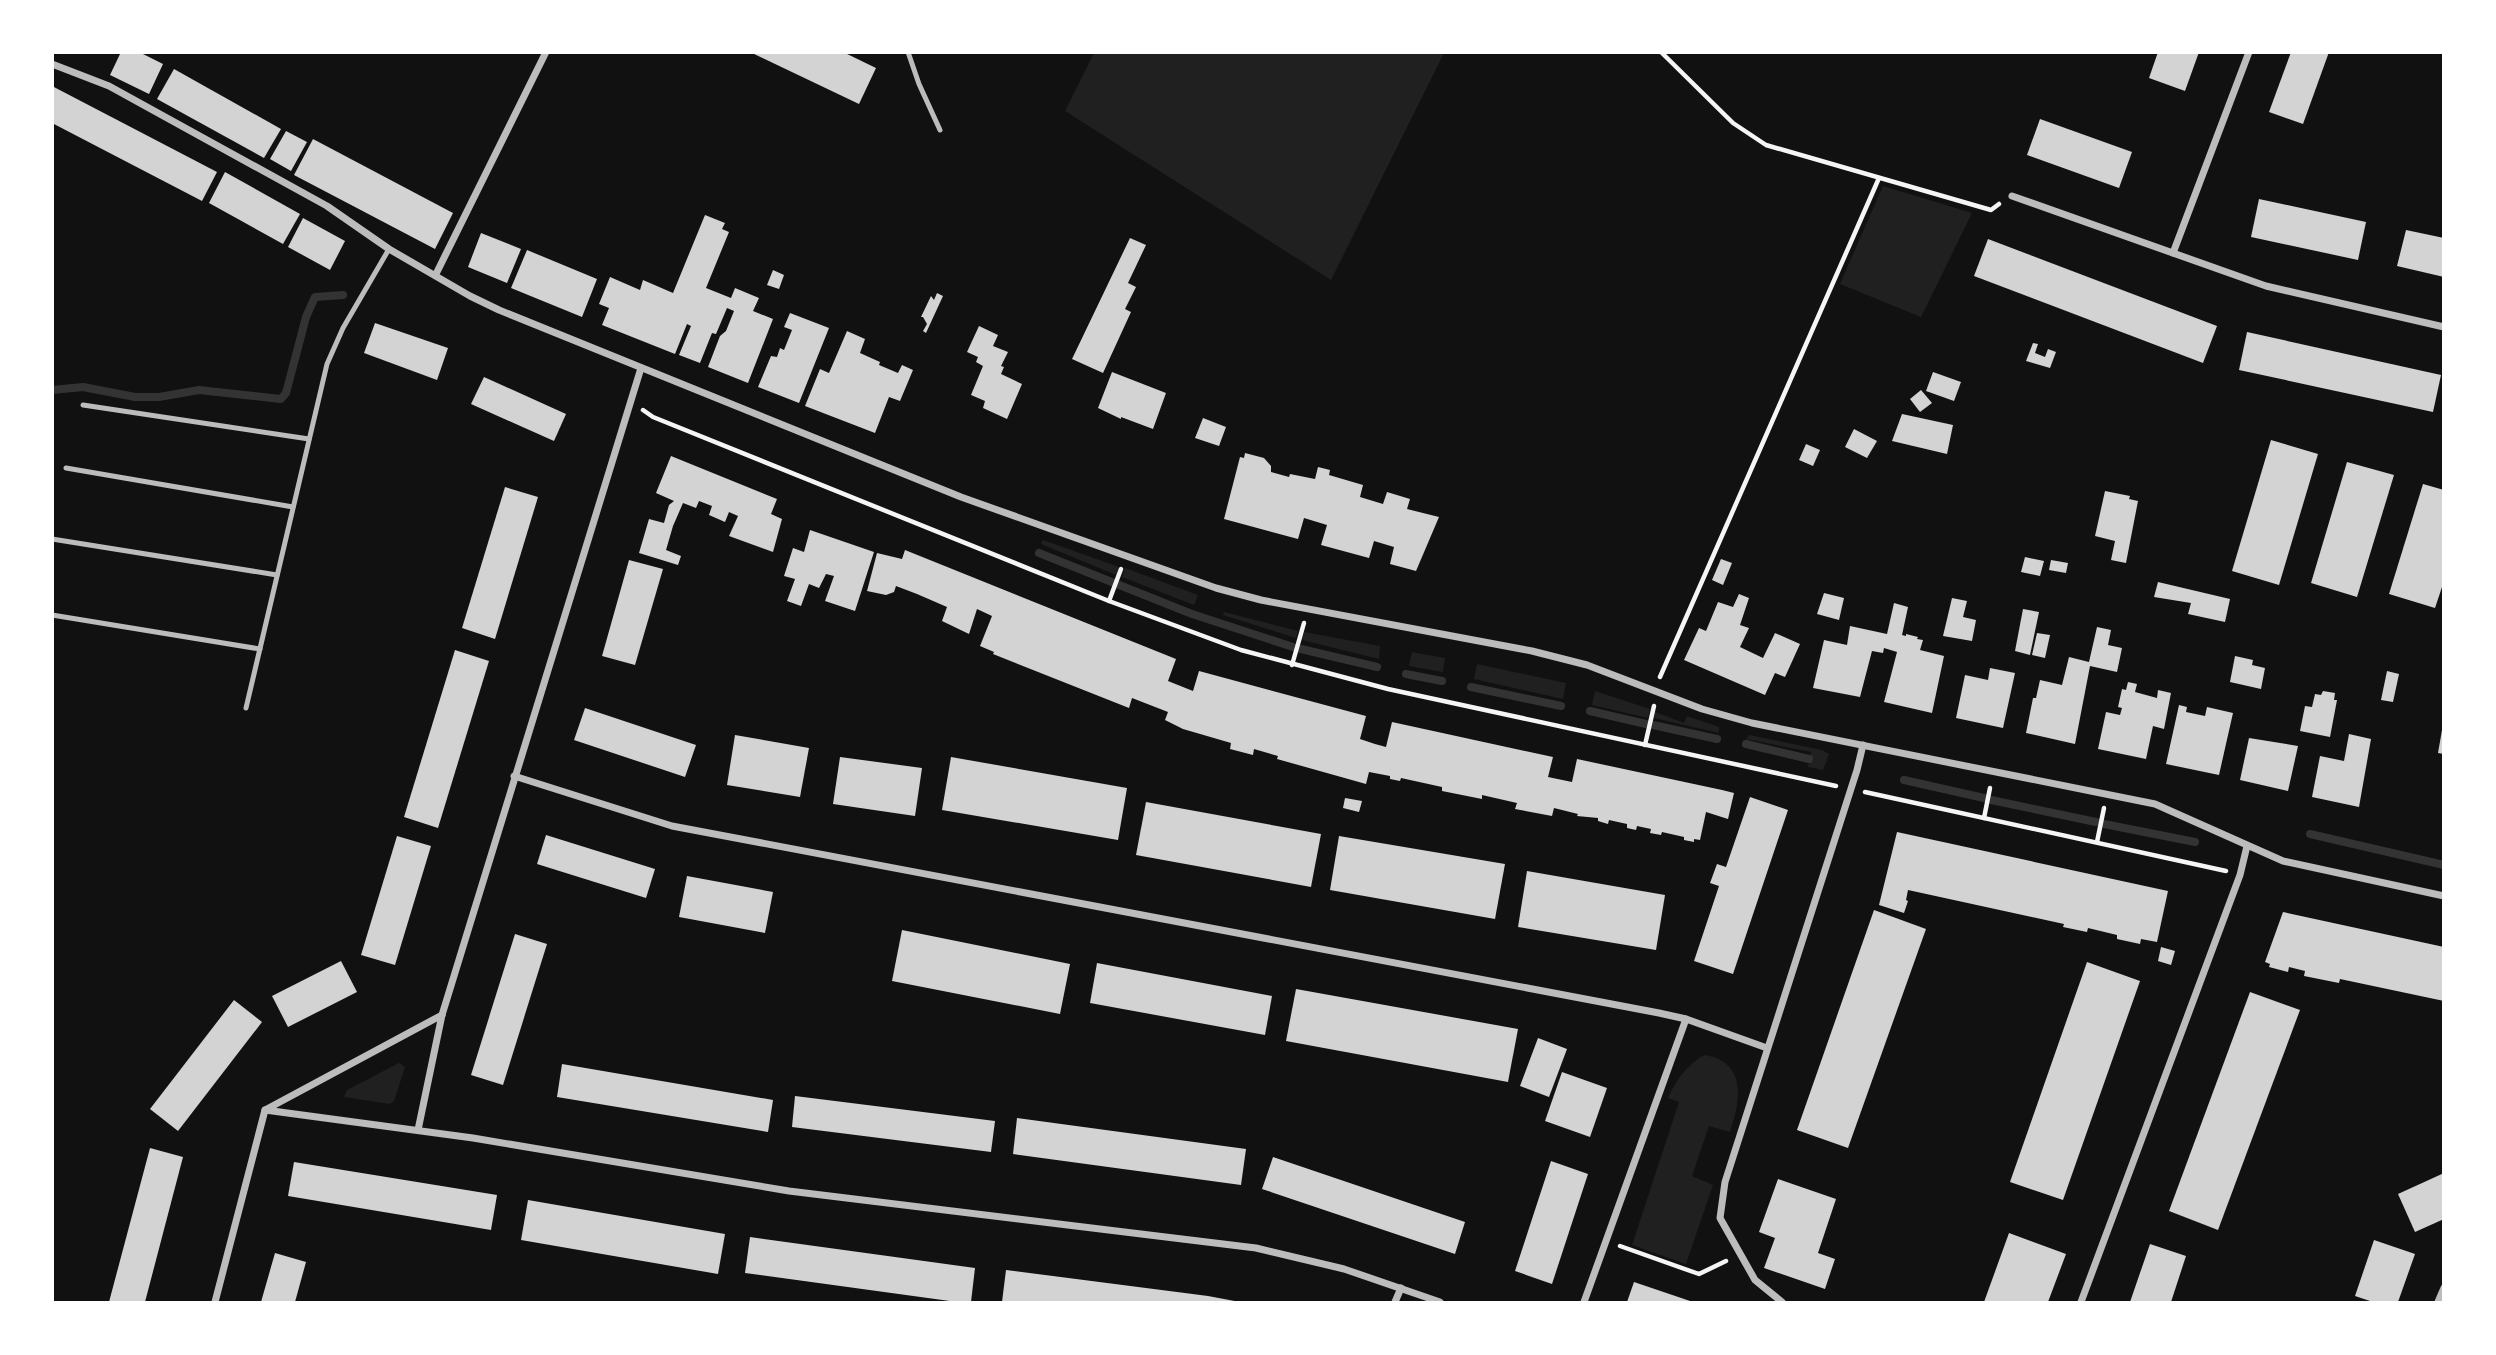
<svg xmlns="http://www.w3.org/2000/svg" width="2496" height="1355" viewBox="0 0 2496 1355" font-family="Commissioner,sans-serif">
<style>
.green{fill:#202020}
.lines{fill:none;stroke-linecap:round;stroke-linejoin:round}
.stream{stroke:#333;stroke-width:8}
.building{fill:#d3d3d3}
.path{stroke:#f5f5f5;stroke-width:4.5}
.service{stroke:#bcbcbc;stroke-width:5}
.minor{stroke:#bcbcbc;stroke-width:7}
</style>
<rect width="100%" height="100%" fill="#111"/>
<!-- green -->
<g class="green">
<path d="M1094 53V52L1444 53 1331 280 1065 111Z"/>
<path d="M1883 186 1972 213 1921 317 1840 284Z"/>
<path d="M1043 540 1119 567 1116 575 1041 544Z"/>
<path d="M1125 568 1198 595 1194 605 1122 577Z"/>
<path d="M1224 612 1298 631 1296 638 1223 615Z"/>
<path d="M1304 632 1380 646 1379 659 1302 640Z"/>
<path d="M1412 652 1445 658 1443 672 1409 666Z"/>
<path d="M1477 664 1566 683 1563 699 1474 679Z"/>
<path d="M1595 691 1650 709 1648 718 1592 705Z"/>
<path d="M1655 712 1684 723 1687 716 1719 727V733L1654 718Z"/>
<path d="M1749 735 1822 750 1829 754 1823 770 1808 767 1811 752 1746 739Z"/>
<path d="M1704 1055C1747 1061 1741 1101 1730 1132L1709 1126 1692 1176 1713 1185 1686 1264 1632 1245 1679 1102 1668 1098C1675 1081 1688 1064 1704 1055Z"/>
<path d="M399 1063 405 1067 394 1101 390 1104 344 1097 347 1090Z"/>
</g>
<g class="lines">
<!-- stream -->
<g class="stream">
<path d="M52 390 83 387 135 397H159L199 390 281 399 286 393 306 317 315 297 343 295"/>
<path d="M1039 553 1192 614 1293 647"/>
<path d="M1301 649 1377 667"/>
<path d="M1406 674 1442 681"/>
<path d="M1471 687 1561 706"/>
<path d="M1590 711 1646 724"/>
<path d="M1653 725 1717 739"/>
<path d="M1746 744 1809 759"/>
<path d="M1904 780 1984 798"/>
<path d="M1991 800 2096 822"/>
<path d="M2104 824 2195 842"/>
<path d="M2310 834 2444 865"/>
</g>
</g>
<!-- building -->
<g class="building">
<path d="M121 52H139L163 64 149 94 110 75Z"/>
<path d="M750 52H843L876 68 859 104Z"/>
<path d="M2158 52H2199L2185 91 2149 78Z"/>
<path d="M2291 52H2329L2303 124 2269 112Z"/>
<path d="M174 69 281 129 264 158 157 99Z"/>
<path d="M52 86 217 172 202 201 52 123Z"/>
<path d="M2040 119 2132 152 2119 188 2027 155Z"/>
<path d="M286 131 307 142 291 171 270 159Z"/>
<path d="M313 139 453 213 435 249 294 175Z"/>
<path d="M225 172 300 214 283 244 209 203Z"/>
<path d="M2259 199 2366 222 2358 260 2251 237Z"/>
<path d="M705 215 725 223 722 229 729 232 706 288 731 298 735 288 759 298 753 311 773 319 748 383 708 367 720 336 726 331 734 311 727 308 716 334 712 333 700 363 679 355 691 326 687 324 675 354 602 325 609 308 599 304 610 277 640 290 643 280 673 293Z"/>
<path d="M303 218 345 241 330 270 288 247Z"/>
<path d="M2406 230 2444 238V277L2397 266Z"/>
<path d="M481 233 521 249 507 283 468 267Z"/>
<path d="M1130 238 1146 245 1128 283 1136 287 1125 309 1131 312 1103 373 1072 359Z"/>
<path d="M1988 239 2217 326 2203 363 1974 276Z"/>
<path d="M527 250 597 279 582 317 511 288Z"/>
<path d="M773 270 784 275 779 289 767 285Z"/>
<path d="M937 293 943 296 926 333 923 331 927 324 923 317H921L931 296 934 300Z"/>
<path d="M790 313 829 328 799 403 758 387 771 356 777 357 780 348 784 350 792 330 784 327Z"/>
<path d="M375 323 448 348 437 380 364 353Z"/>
<path d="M979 326 998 335 993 346 1008 352 1001 366 1004 367 1001 374 1022 384 1007 419 983 408 985 401 971 395 983 366 976 362 978 357 967 352Z"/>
<path d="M847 331 865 339 860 353 880 362 879 365 898 373 902 365 913 370 900 401 889 397 875 433 805 406 820 369 829 373Z"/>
<path d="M2247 332 2441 375 2433 412 2239 370Z"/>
<path d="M2033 343 2038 344 2035 353 2045 357 2048 349 2056 352 2050 368 2026 361Z"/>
<path d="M1112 372 1166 393 1153 429 1121 417V419L1098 408Z"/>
<path d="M1933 372 1961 382 1954 401 1926 391Z"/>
<path d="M484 377 566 414 554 441 471 404Z"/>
<path d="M1921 390 1932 403 1920 412 1910 399Z"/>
<path d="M1902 414 1953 425 1947 454 1892 441Z"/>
<path d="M1203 418 1226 427 1219 446 1195 438Z"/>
<path d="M1854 429 1877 441 1867 458 1845 447Z"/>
<path d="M2271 440 2318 454 2279 585 2232 571Z"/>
<path d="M1806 444 1820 450 1813 466 1799 460Z"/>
<path d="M1245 453 1264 458 1271 466V472L1289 477 1290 474 1315 479 1318 467 1330 470 1329 475 1363 485 1360 497 1383 504 1387 492 1410 499 1407 509 1439 517 1416 571 1390 564 1394 547 1374 541 1369 558 1321 545 1327 525 1304 518 1298 539 1224 519 1240 457 1244 458Z"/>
<path d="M671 456 777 499 771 514 782 519 773 552 729 536 738 516 729 512 725 522 709 515 712 506 699 501 696 508 683 503 673 526 666 550 681 556 678 565 639 553 649 519 664 523 669 505 674 501 656 493Z"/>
<path d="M2347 462 2394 475 2357 597 2311 583Z"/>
<path d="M2423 484 2444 490V581L2435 608 2389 594Z"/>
<path d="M505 487 538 497 495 639 462 628Z"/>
<path d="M2105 491 2130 496 2129 499 2138 501 2126 563 2111 560 2115 541 2095 536Z"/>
<path d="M810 530 874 552 855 611 825 601 834 576 826 574 819 588 809 584 801 606 787 601 795 579 784 576 793 548 804 552Z"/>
<path d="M905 550 1176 659 1168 681 1193 691 1199 671 1366 716 1360 739 1375 744 1386 747 1392 722 1553 757 1548 777 1572 782 1577 759 1722 790 1734 793 1728 819 1706 812 1700 840 1694 839V842L1684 840V837L1662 832 1661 835 1650 833 1651 829 1637 826 1636 830 1627 828V824L1609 820 1608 824 1598 821V818L1577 816 1578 814 1554 808 1552 816 1515 809 1517 803 1482 795V799L1442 791V787L1401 778 1400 781 1390 779V776L1369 772 1366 784 1277 759 1278 756 1254 749 1253 755 1230 749 1231 743 1183 729 1165 720 1168 712 1132 698 1129 708 993 654 994 652 980 646 992 616 977 609 969 634 942 621 947 607 917 594 896 586 894 592 886 595 867 591 877 553 902 559Z"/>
<path d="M2025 557 2044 561 2040 576 2021 572Z"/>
<path d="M1721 559 1732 563 1723 585 1712 580Z"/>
<path d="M629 560 663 569 635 665 602 656Z"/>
<path d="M2051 560 2068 563 2066 573 2049 570Z"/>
<path d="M2158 582 2230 599 2225 622 2188 614 2191 603 2154 597Z"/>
<path d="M1824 593 1844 598 1839 620 1817 614Z"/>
<path d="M1739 594 1749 598 1740 625 1749 628 1740 647 1763 658 1775 633 1800 644 1785 677 1775 673 1765 695 1684 660 1699 628 1706 631 1718 602 1733 607Z"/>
<path d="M1952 598 1967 601 1963 617 1976 620 1972 641 1943 636Z"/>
<path d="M1894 603 1908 607 1902 635 1906 636V634L1918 637 1917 639 1923 640 1920 650 1944 656 1932 713 1884 702 1897 652 1884 648 1883 653 1872 651 1860 697 1813 688 1824 640 1847 645 1850 626 1887 634Z"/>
<path d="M2023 609 2039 612 2030 655 2015 651Z"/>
<path d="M2097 627 2111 630 2108 645 2122 648 2117 672 2090 666 2075 744 2026 733 2033 698H2036L2040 680 2062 685 2069 657 2089 662Z"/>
<path d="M2037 633 2050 635 2045 658 2032 655Z"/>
<path d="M455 650 489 661 438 828 404 817Z"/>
<path d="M2235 656 2253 660 2252 665 2265 668 2261 689 2230 682Z"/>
<path d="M1990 668 2015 673 2003 728 1956 718 1965 675 1988 680Z"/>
<path d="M2387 671 2399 674 2393 702 2381 700Z"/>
<path d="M2128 682 2137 684 2135 692 2157 698 2158 690 2171 693 2164 729 2153 726 2146 759 2098 749 2106 712 2120 715 2122 708 2118 707 2122 689 2126 690Z"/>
<path d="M2323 691 2335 693 2334 700H2337L2330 737 2300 731 2305 706 2312 707 2315 694 2321 695Z"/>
<path d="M2179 705 2187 707 2186 712 2205 716 2207 707 2233 713 2219 775 2166 764Z"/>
<path d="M585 708 696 745 685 777 574 740Z"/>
<path d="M2442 730H2444V754L2438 753Z"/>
<path d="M2349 734 2371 739 2359 807 2312 797 2320 756 2344 761Z"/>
<path d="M735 735 809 748 800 797 727 785Z"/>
<path d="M2249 738 2298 746 2288 791 2240 780Z"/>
<path d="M840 757 922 768 915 816 833 804Z"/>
<path d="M951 757 1127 788 1118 840 942 810Z"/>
<path d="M1750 797 1788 810 1733 974 1694 961 1719 886 1710 883 1717 864 1726 867Z"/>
<path d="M1345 798 1362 801 1359 812 1343 808Z"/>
<path d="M1146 802 1321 834 1311 887 1136 855Z"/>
<path d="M1897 832 2168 891 2157 942 2141 939 2140 944 2117 939V935L2088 928 2087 932 2063 927 2064 924 1908 890 1906 900 1908 901 1904 913 1879 905Z"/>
<path d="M546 835 655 869 646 898 537 864Z"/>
<path d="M397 836 431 846 395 965 361 955Z"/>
<path d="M1339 836 1505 864 1495 919 1330 890Z"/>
<path d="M1527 871 1665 895 1656 950 1518 927Z"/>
<path d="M687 876 773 892 765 933 679 917Z"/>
<path d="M1874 910 1926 929 1848 1148 1797 1130Z"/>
<path d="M2283 912 2444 947V1001L2340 979 2339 983 2304 976 2305 971 2289 967 2288 972 2269 967 2270 964 2265 962Z"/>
<path d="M902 930 1070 964 1060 1014 892 981Z"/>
<path d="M515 934 547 944 503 1085 471 1075Z"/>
<path d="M2161 947 2175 951 2171 965 2158 961Z"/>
<path d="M341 961 357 992 288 1027 272 996Z"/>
<path d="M2087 962 2140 981 2063 1200 2010 1182Z"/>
<path d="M1097 963 1272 996 1265 1035 1090 1003Z"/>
<path d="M1296 989 1518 1029 1508 1082 1286 1041Z"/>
<path d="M2250 992 2300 1010 2218 1230 2169 1211Z"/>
<path d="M234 1000 262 1022 178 1131 150 1109Z"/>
<path d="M1538 1038 1567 1049 1549 1097 1520 1086Z"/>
<path d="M562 1064 773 1100 768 1132 557 1097Z"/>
<path d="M1562 1072 1607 1088 1590 1137 1545 1121Z"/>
<path d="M795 1096 995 1121 991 1152 792 1127Z"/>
<path d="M1017 1118 1246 1149 1241 1185 1013 1154Z"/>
<path d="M150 1148 183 1157 145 1302H109Z"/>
<path d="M1273 1157 1465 1222 1455 1254 1262 1189Z"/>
<path d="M1551 1161 1588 1174 1552 1284 1515 1271Z"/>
<path d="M294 1162 497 1195 491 1230 288 1196Z"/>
<path d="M2444 1173V1219L2415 1232 2398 1194Z"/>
<path d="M1778 1179 1836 1199 1818 1253 1835 1259 1825 1289 1764 1268 1775 1238 1759 1232Z"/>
<path d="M528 1200 725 1234 718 1274 521 1240Z"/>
<path d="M2009 1233 2066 1254 2048 1302H1984Z"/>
<path d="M750 1237 975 1268 971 1302H957L745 1273Z"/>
<path d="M2374 1240 2415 1254 2398 1302H2373L2355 1296Z"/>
<path d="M2150 1244 2186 1256 2171 1302H2130Z"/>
<path d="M275 1253 306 1262 295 1302H261Z"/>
<path d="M1006 1270 1208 1296 1240 1302H1002Z"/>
<path d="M1634 1282 1693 1302H1627Z"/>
</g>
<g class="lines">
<!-- path -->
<g class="path">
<path d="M1661 52 1733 123 1766 145 1991 210 1999 204"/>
<path d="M643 410 653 417 1109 601 1241 650 1388 689 1836 786"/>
<path d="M1109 601 1121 569"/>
<path d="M1292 665 1304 623"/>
<path d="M1660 677 1879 178"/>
<path d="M1645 745 1654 706"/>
<path d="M1865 792 2226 871"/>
<path d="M1984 818 1990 788"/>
<path d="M2097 842 2104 808"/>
<path d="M1620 1246 1699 1274 1726 1261"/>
</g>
<!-- service -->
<g class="service">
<path d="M908 52 919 84 940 130"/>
<path d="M83 405 309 439"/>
<path d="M66 468 293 507"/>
<path d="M52 539 277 575"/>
<path d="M52 615 260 649"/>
<path d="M246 708 327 364 343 328 389 249"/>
</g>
<!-- minor -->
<g class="minor">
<path d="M52 64 109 86 327 206 389 249 470 296 499 310 961 497 1216 588 1261 600 1532 651 1587 665 1702 709 1752 723 2155 804 2283 861 2444 896"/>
<path d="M2012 196 2266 286 2444 327"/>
<path d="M2173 253 2249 52"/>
<path d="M436 274 546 52"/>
<path d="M514 776 672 826 1659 1013 1686 1019 1767 1048"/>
<path d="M265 1110 473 1138 789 1191 1256 1248 1344 1269 1440 1302"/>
<path d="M418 1130 442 1015 641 368"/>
<path d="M215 1302 265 1110 442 1015"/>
<path d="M1395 1302 1401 1288"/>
<path d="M1584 1302 1686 1019"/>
<path d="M1782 1302 1755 1280 1720 1218 1725 1182 1857 770 1863 745"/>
<path d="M2081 1302 2240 875 2247 846"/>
<path d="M2438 1302 2444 1288"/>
</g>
</g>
<!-- border -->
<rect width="2496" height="1355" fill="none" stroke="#ffffff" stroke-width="108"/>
</svg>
